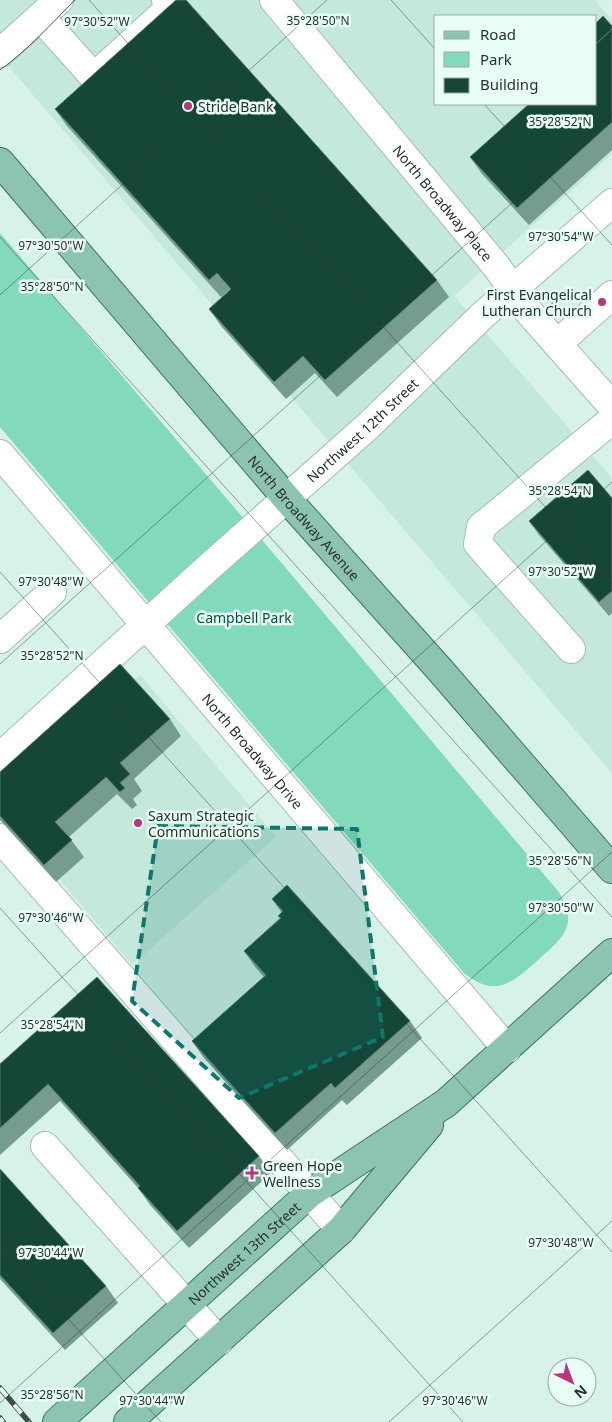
<svg xmlns="http://www.w3.org/2000/svg" width="612" height="1422" viewBox="0 0 612 1422" font-family="'Noto Sans',sans-serif">
  <style>
    .built { fill: #c4e8da; fill-rule: evenodd }
    .green { fill: #82dabb }
    .lines { fill: none; stroke-linecap: round; stroke-linejoin: round }
    .minor-casing { stroke: #a3beb3; stroke-width: 30 }
    .major-casing { stroke: #387662; stroke-width: 30 }
    .minor { stroke: #fff; stroke-width: 28 }
    .major { stroke: #8cc3b2; stroke-width: 28 }
    .tram { stroke: #414d48; stroke-width: 1 }
    .rail-casing { stroke: #414d48; stroke-width: 5.5 }
    .rail { stroke: #e8fef5; stroke-width: 4; stroke-dasharray: 11; stroke-linecap: butt }
    .wall { fill: #769c8f }
    .building { fill: #164637; stroke: #507a6c }
    .marked { fill: #0f766e; fill-opacity: 0.2; stroke: #0f766e; stroke-width: 4; stroke-dasharray: 10 6; stroke-linejoin: round }
    .ticks { fill: none; stroke: #28322e; stroke-width: 1; stroke-opacity: 0.45 }
    .poi-dot { fill: #b73680; stroke: #e8fef5; stroke-width: 2 }
    .labels { text-anchor: middle; dominant-baseline: central; stroke-width: 5; stroke-linejoin: round; paint-order: stroke }
    .poi-label { font-size: 14px; fill: #28322e; stroke: #e8fef5; text-anchor: start }
    .street-label { font-size: 14px; fill: #28322e; stroke: #e8fef5 }
    .park-label { font-size: 14px; fill: #02503d; stroke: #e8fef5 }
    .ticks-label { font-size: 12px; text-anchor: middle; fill: #28322e; stroke: #e8fef5; stroke-width: 5; stroke-linejoin: round; paint-order: stroke }
  </style>
  <rect width="100%" height="100%" fill="#d7f2e7"/>
  <!-- built -->
  <path class="built" d="M0,0h595l17,20v134l-158,142 158,182v295l-612,-717zM436,16h160v88h-160z
    M140,675l136,162 -144,128 -132,-156v-7z"/>
  <!-- green -->
  <path class="green" d="M0,233l285,334 273,324c22,34 5,47 -21,70 -26,23 -42,37 -73,12l-464,-546z"/>
  <g class="lines">
    <defs>
      <g id="minor">
        <path id="s1" d="M274,0l222,266 32,45 84,95"/>
        <path d="M40,17l54,60 78,-71 -6,-6"/>
        <path d="M0,53l59,-53"/>
        <path d="M557,344l55,-49"/>
        <path id="s2" d="M0,454l507,595"/>
        <path d="M0,639l52,-47"/>
        <path d="M571,649l-93,-105 3,-17 131,-107"/>
        <path id="s3" d="M0,757l209,-190 158,-140 116,-112 129,-112"/>
        <path d="M0,838l341,392"/>
        <path d="M45,1146l174,195"/>
      </g>
      <g id="major">
        <path id="s4" d="M0,162l287,337 153,171 172,199"/>
        <path id="s5" d="M57,1422l253,-229 136,-90 166,-150"/>
        <path d="M128,1422l213,-192 88,-105"/>
      </g>
    </defs>
    <!-- minor casing -->
    <use href="#minor" class="minor-casing"/>
    <!-- major casing -->
    <use href="#major" class="major-casing"/>
    <!-- minor -->
    <use href="#minor" class="minor"/>
    <!-- major -->
    <use href="#major" class="major"/>
    <!-- tram -->
    <path class="tram" d="M0,70c28,-20 51,-46 75,-70"/>
    <defs>
      <path id="rail" d="M0,1388l29,34
        M0,1418l3,4"/>
    </defs>
    <!-- rail casing -->
    <use href="#rail" class="rail-casing"/>
    <!-- rail -->
    <use href="#rail" class="rail"/>
  </g>
  <!-- wall -->
  <path class="wall" d="M612,26v124l-83,75 -47,-51 -12,-17 126,-53z
    M55,109l382,171 12,17 -112,100 -22,-24 -29,26 -65,-73 -12,-17 21,-18 -1,-1 -8,7 -154,-171z
    M612,498v115l-3,3 -70,-81 -10,-14z
    M170,719l11,17 -47,43 8,12 -9,8 4,6 -5,4 -15,-15 -48,43 15,20 -28,25 -56,-62v-48z
    M272,899l138,122 12,17 -75,67 -5,-5 -55,50 -83,-92 -12,-17 72,-64 -8,-9 -12,-17 36,-33 2,-5z
    M0,1064l259,92 12,17 -82,75 -39,-43 -11,-16 -79,-88 -60,54z
    M0,1169l106,117 12,17 -53,47 -65,-71z"/>
  <!-- building -->
  <path class="building" d="M176,0h10l251,280 -112,100 -22,-24 -29,26 -65,-73 22,-20 -14,-16 -8,7 -154,-171z
    M603,16l9,10v3l-16,15v-21z
    M612,29v93l-95,86 -47,-51 59,-53h67v-60z
    M588,470l24,28v93l-13,11 -70,-81z
    M120,664l50,55 -50,44 10,11 -10,9 5,5 -5,4 -14,-15 -51,45 17,18 -28,25 -44,-49v-44z
    M287,885l123,136 -75,67 -4,-5 -56,50 -83,-92 74,-66 -22,-24 37,-33 -3,-2 5,-5 -11,-12z
    M97,977l162,179 -82,75 -39,-43 2,-2 -92,-102 -48,44v-64z
    M0,1169l106,117 -53,47 -53,-58z"/>
  <!-- marked area -->
  <path class="marked" d="M158,826l199,3 26,208 -144,61 -107,-97z"/>
  <!-- ticks -->
  <path class="ticks" d="M89,0l523,581M391,0l45,50M484,104l128,141M0,237l612,680M0,295l327,-295M0,572l612,680M0,664l612,-551M0,908l463,514M0,1033l612,-551M0,1243l161,179M0,1403l612,-551M389,1422l223,-201"/>
  <!-- markers -->
  <g class="poi-dot">
    <circle cx="188" cy="106" r="5"/>
    <circle cx="602" cy="302" r="5"/>
    <circle cx="138" cy="823" r="5"/>
    <path d="M249.5 1165.5h5v5h5v5h-5v5h-5v-5h-5v-5h5z"/>
  </g>
  <g class="labels">
    <!-- poi labels -->
    <g class="poi-label">
      <text x="198" y="106">Stride Bank</text>
      <text x="592" y="294" text-anchor="end">First Evangelical<tspan x="592" dy="16">Lutheran Church</tspan></text>
      <text x="148" y="815">Saxum Strategic<tspan x="148" dy="16">Communications</tspan></text>
      <text x="263" y="1165">Green Hope<tspan x="263" dy="16">Wellness</tspan></text>
    </g>
    <!-- street labels -->
    <g class="street-label">
      <text stroke="none"><textPath href="#s1" startOffset="264">North Broadway Place</textPath></text>
      <text stroke="none"><textPath href="#s3" startOffset="488">Northwest 12th Street</textPath></text>
      <text stroke="none"><textPath href="#s4" startOffset="468">North Broadway Avenue</textPath></text>
      <text stroke="none"><textPath href="#s2" startOffset="390">North Broadway Drive</textPath></text>
      <text stroke="none"><textPath href="#s5" startOffset="252">Northwest 13th Street</textPath></text>
    </g>
    <!-- park labels -->
    <g class="park-label">
      <text x="244" y="617">Campbell Park</text>
    </g>
  </g>
  <g class="ticks-label">
    <text x="318" y="25">35°28'50"N</text>
    <text x="97" y="26">97°30'52"W</text>
    <text x="560" y="126">35°28'52"N</text>
    <text x="561" y="241">97°30'54"W</text>
    <text x="51" y="250">97°30'50"W</text>
    <text x="52" y="291">35°28'50"N</text>
    <text x="560" y="495">35°28'54"N</text>
    <text x="561" y="576">97°30'52"W</text>
    <text x="51" y="586">97°30'48"W</text>
    <text x="52" y="660">35°28'52"N</text>
    <text x="560" y="865">35°28'56"N</text>
    <text x="561" y="912">97°30'50"W</text>
    <text x="51" y="922">97°30'46"W</text>
    <text x="52" y="1029">35°28'54"N</text>
    <text x="561" y="1247">97°30'48"W</text>
    <text x="51" y="1257">97°30'44"W</text>
    <text x="52" y="1399">35°28'56"N</text>
    <text x="152" y="1405">97°30'44"W</text>
    <text x="455" y="1405">97°30'46"W</text>
  </g>
  <!-- legend -->
  <rect x="434" y="15" width="162" height="90" fill="#e8fef5" stroke="#9baca5"/>
  <rect x="444" y="31" width="25" height="8" fill="#8cc3b2" stroke="#9baca5"/>
  <text x="480" y="40" font-size="15" fill="#28322e">Road</text>
  <rect x="444" y="52" width="25" height="15" fill="#82dabb" stroke="#9baca5"/>
  <text x="480" y="65" font-size="15" fill="#28322e">Park</text>
  <rect x="444" y="78" width="25" height="15" fill="#164637" stroke="#9baca5"/>
  <text x="480" y="90" font-size="15" fill="#28322e">Building</text>
  <!-- north arrow -->
  <g transform="translate(572 1382) rotate(138)"><circle r="24" fill="#e8fef5" stroke="#9baca5"/>
  <path d="M0-4L9 19L0 12L-9 19Z" fill="#b73680"/>
  <text y="-8" font-size="14" font-weight="bold" text-anchor="middle" fill="#28322e">N</text>
  </g>
</svg>
